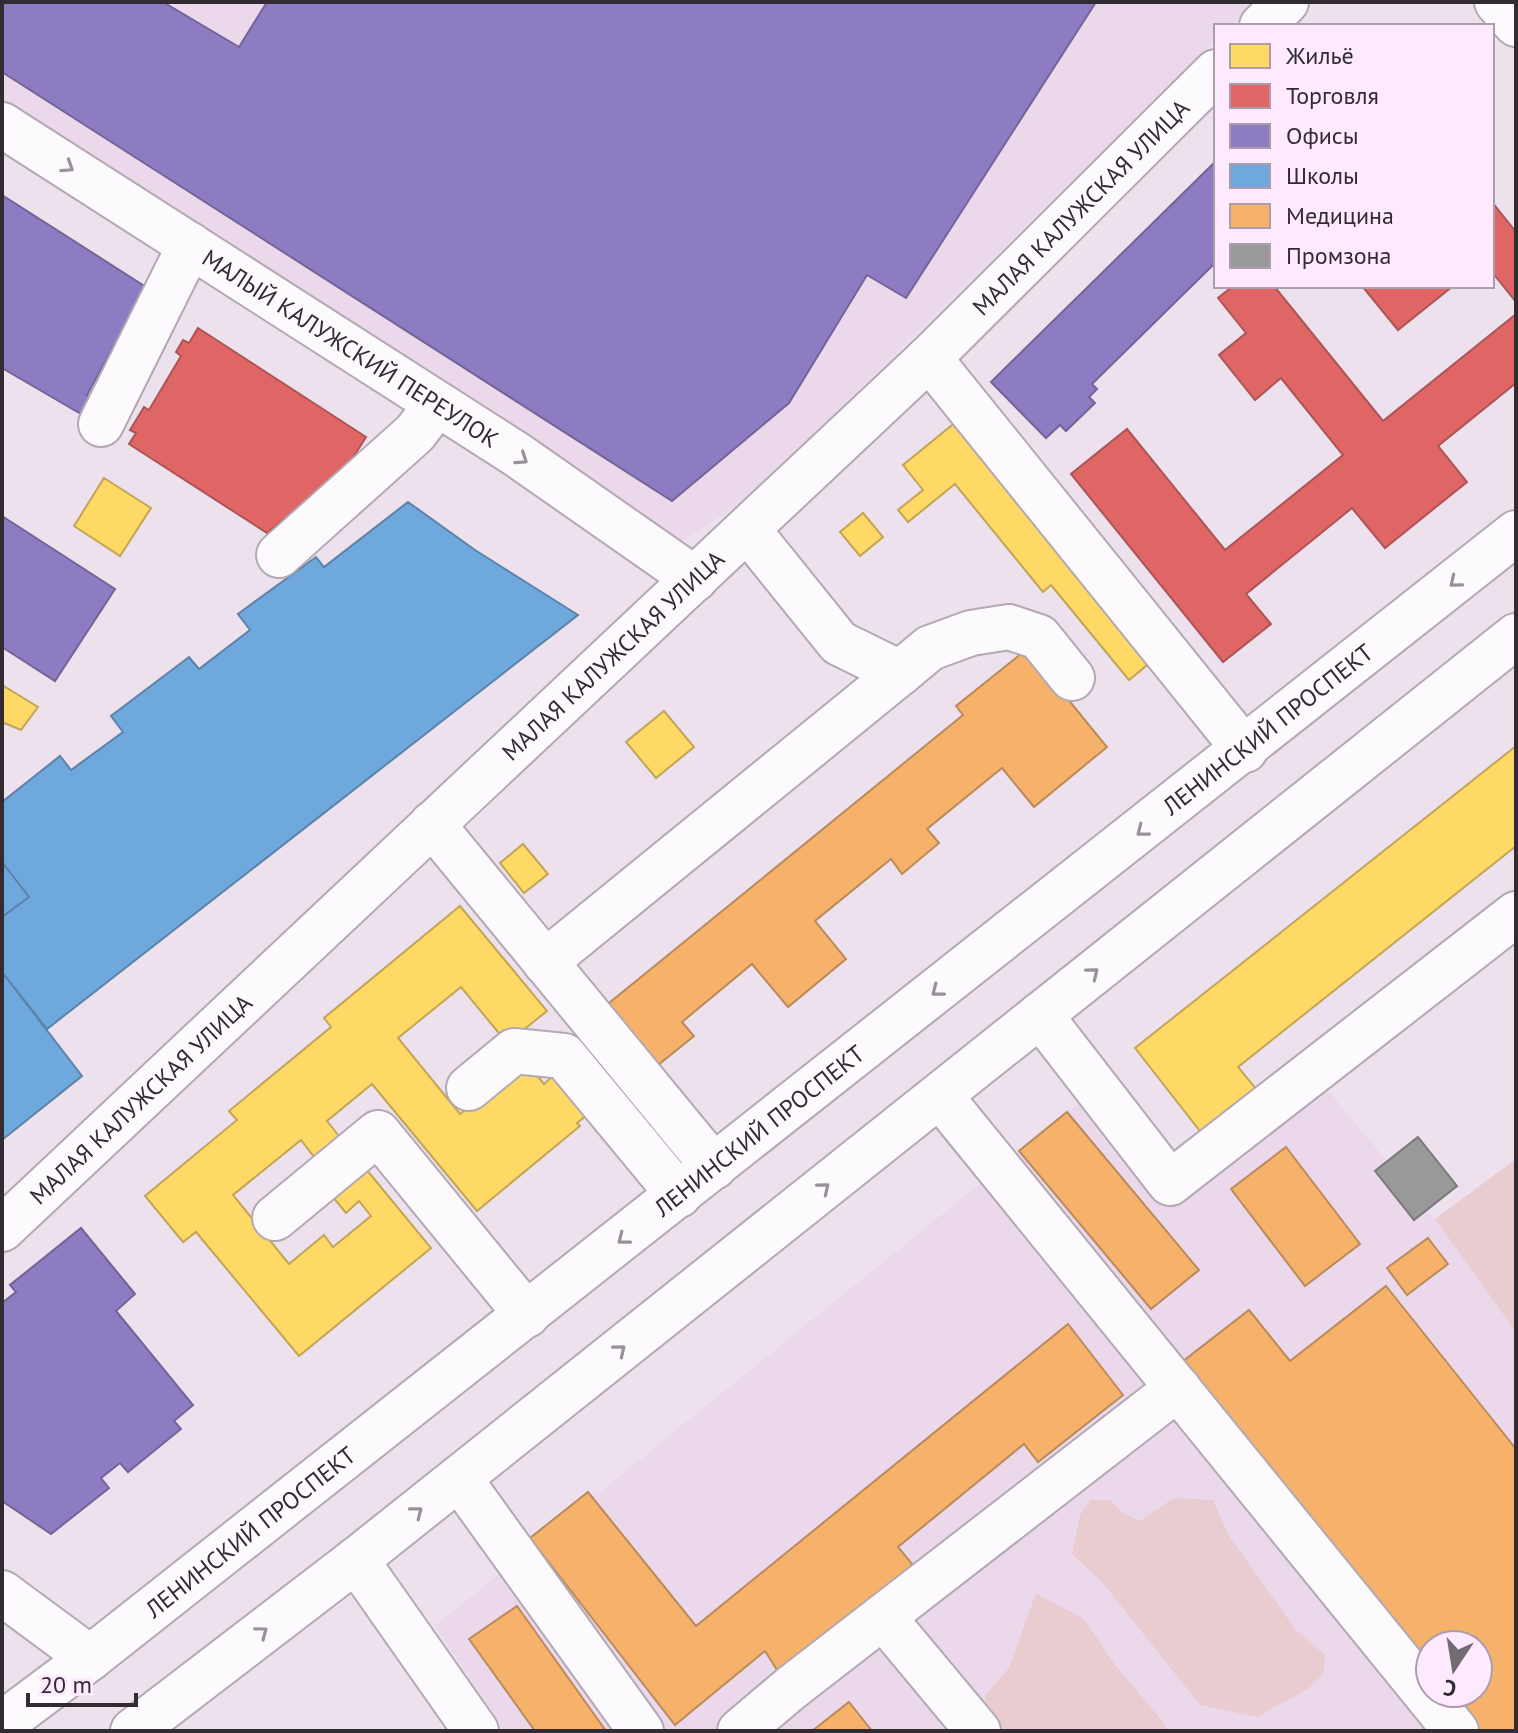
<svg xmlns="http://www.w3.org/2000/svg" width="1518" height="1733" viewBox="0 0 1518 1733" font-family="'PT Sans',sans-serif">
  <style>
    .built { fill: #ebd8eb; fill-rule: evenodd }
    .green { fill: #e9ccd0 }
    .homes { fill: #ffd966; stroke: #c2a556; stroke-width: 2 }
    .shops { fill: #e06666; stroke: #ac5456; stroke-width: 2 }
    .offices { fill: #8e7cc3; stroke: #726498; stroke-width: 2 }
    .schools { fill: #6fa8dc; stroke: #5d82a9; stroke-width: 2 }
    .health { fill: #f6b26b; stroke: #bb8a5a; stroke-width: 2 }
    .industry { fill: #999; stroke: #7a787a; stroke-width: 2 }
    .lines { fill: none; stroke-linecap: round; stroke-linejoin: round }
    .minor-casing { stroke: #b2a9b2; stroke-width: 48 }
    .major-casing { stroke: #b2a9b2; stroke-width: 48 }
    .minor { stroke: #fcfafc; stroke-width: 44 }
    .major { stroke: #fcfafc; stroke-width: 44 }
    .oneway { stroke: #979297 }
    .labels { text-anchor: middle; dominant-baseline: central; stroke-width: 8; stroke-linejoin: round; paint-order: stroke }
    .street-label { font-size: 24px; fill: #322b32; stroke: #fee9fe }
  </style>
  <rect width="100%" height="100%" fill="#ece1ec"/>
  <!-- built -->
  <path class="built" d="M2,2h1253l-25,24h-14v14l-470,460 -70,45 -150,-107 -524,-336z
    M1115,1074l78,109 132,-96 110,132 81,113v399h-1011l-70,-105zM1430,1645h48v48h-48z"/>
  <!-- green -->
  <path class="green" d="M1516,1159v173l-81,-113z
    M1174,1498l39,2 16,36 67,94 29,25 -2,19 -14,14 -52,29 -57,-12 -98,-123 -30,-28 8,-39 11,-15h19l13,13 17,8z
    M1036,1593l49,27 30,45 48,57 4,9h-170l-11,-15 -1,-20 24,-28z"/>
  <!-- homes -->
  <path class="homes" d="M962,417l196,239 -29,24 -78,-95 -8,7 -88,-108 -47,38 -10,-12 25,-20 -20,-25z
    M104,478l47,30 -31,48 -46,-30z
    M863,513l20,24 -23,19 -20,-24z
    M2,685l36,22 -17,23 -19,-8z
    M664,711l30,36 -38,31 -30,-36z
    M1516,746v100l-278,221 24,29 -55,44 -72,-92z
    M523,844l25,30 -24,19 -24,-30z
    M460,906l87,105 -40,32 -46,-56 -63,51 62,76 65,-53 19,23 16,-14 33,40 -16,13 3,3 -103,85 -105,-127 -45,37 16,20 -25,21 -17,-22 -68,55 56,69 35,-29 9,12 38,-31 -12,-15 -13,12 -14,-17 34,-27 65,79 -132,108 -103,-124 -13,10 -38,-46 92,-76 -8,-9 102,-84 -7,-9z"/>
  <!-- shops -->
  <path class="shops" d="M1492,202l24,30v70l-24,-30z
    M1233,286h41l109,135 133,-107v69l-78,63 29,36 -82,66 -33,-40 -106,86 25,30 -48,38 -152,-188 56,-45 98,121 118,-95 -62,-77 -26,22 -36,-45 27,-22 -28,-35z
    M1362,286h91l-55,44z
    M198,328l168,109 -46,73 -13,-9 -40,32 -138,-89 7,-11 -6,-3 14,-23 5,3 32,-54 -5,-4 7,-12 6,3z"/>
  <!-- offices -->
  <path class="offices" d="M2,2h161l76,45 28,-45h829l-190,296 -39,-23 -78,128 -117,98 -670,-429z
    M1216,161v107l-3,-3 -121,119 5,5 -8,8 6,6 -29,28 -6,-6 -14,13 -55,-56z
    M2,195l144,92 -59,108 9,5 -10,17 -84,-49z
    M2,516l113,73 -60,92 -53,-34z
    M81,1228l54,66 -19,17 77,94 -19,16 7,8 -53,43 -8,-9 -19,15 8,10 -58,46 -49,-33v-198l14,-11 -6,-7z"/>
  <!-- schools -->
  <path class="schools" d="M408,502l67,48 103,65 -531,414 -45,-57v-55l27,-20 -27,-35v-60l58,-46 11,14 52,-38 -12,-16 78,-59 10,12 51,-39 -12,-16 78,-57 8,10z
    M2,862l27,35 -27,20z
    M2,972l80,104 -80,64z"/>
  <!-- health -->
  <path class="health" d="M1027,649l80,98 -73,60 -32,-39 -75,61 12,14 -37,31 -11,-15 -76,62 31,38 -58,48 -36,-43 -70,58 12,14 -41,33 -50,-61 360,-293 -7,-9z
    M1067,1112l132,158 -48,39 -132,-158z
    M1286,1147l74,97 -55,42 -74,-97z
    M1428,1238l20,26 -41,31 -20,-27z
    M1386,1286l130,163v282h-40l-30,-38h32v-48h-48v28l-248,-311 67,-52 41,51z
    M1068,1324l55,71 -85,67 -14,-18 -126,103 15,18 -134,108 -14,-22 -90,74 -145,-187 58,-46 108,134z
    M517,1606l89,125h-71l-66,-92z
    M849,1702l23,29h-60z"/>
  <!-- industry -->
  <path class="industry" d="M1418,1137l39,49 -43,34 -39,-49z"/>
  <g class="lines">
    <defs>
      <g id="minor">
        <path d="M1497,2l19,22"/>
        <path d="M1262,26l24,-24"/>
        <path id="s1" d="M2,125l514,329 179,125"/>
        <path d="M929,358l316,392"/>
        <path d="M101,424l89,-179"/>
        <path d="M748,530l91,113 61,30 30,-25 41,-15 38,-6 30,10 33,41"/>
        <path d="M279,555l136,-122 22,-29"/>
        <path d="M432,824l282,343"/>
        <path d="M545,962l355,-289"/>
        <path d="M1040,1015l130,168 346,-269"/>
        <path d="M469,1088l45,-37 50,5 115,139"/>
        <path d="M940,1096l516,635"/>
        <path d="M275,1218l103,-85 149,182"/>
        <path id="s2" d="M2,1229l927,-871 287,-286"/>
        <path d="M459,1478l182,253"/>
        <path d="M356,1560l120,171"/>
        <path d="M2,1593l88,65"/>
        <path d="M883,1617l95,114"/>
        <path d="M740,1731l51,-43 387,-300"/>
      </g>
      <g id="major">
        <path id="s3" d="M2,1724l88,-66 1426,-1125"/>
        <path d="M133,1731l223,-171 1160,-924"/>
      </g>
    </defs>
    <!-- minor casing -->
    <use href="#minor" class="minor-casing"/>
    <!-- major casing -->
    <use href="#major" class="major-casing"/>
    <!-- minor -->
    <use href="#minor" class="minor"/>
    <!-- major -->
    <use href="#major" class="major"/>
  </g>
  <!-- one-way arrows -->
  <defs><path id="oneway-chevron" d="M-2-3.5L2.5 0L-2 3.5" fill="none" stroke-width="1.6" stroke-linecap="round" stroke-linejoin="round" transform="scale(2)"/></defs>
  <g class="oneway">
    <use href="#oneway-chevron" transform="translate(68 167) rotate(33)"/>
    <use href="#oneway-chevron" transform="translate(522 459) rotate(34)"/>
    <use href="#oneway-chevron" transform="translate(1455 582) rotate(141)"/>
    <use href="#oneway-chevron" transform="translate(1142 831) rotate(142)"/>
    <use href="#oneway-chevron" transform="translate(1093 973) rotate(-39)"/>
    <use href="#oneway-chevron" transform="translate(937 991) rotate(142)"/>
    <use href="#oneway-chevron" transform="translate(824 1188) rotate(-39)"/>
    <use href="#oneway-chevron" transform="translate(623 1239) rotate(142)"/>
    <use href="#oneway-chevron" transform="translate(620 1350) rotate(-39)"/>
    <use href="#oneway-chevron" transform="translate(417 1512) rotate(-38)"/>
    <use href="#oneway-chevron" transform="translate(262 1632) rotate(-37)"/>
  </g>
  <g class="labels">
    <!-- street labels -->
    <g class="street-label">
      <text stroke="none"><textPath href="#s2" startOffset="1486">МАЛАЯ КАЛУЖСКАЯ УЛИЦА</textPath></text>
      <text stroke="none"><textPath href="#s1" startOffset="414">МАЛЫЙ КАЛУЖСКИЙ ПЕРЕУЛОК</textPath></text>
      <text stroke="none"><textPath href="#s2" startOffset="838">МАЛАЯ КАЛУЖСКАЯ УЛИЦА</textPath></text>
      <text stroke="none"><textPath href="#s3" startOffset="1610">ЛЕНИНСКИЙ ПРОСПЕКТ</textPath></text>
      <text stroke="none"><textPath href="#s2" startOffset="190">МАЛАЯ КАЛУЖСКАЯ УЛИЦА</textPath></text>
      <text stroke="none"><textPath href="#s3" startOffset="962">ЛЕНИНСКИЙ ПРОСПЕКТ</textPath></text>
      <text stroke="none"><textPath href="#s3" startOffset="314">ЛЕНИНСКИЙ ПРОСПЕКТ</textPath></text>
    </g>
  </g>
  <!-- border -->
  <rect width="1518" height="1733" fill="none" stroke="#322b32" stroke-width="8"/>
  <!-- legend -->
  <rect x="1214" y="24" width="280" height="264" fill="#fee9fe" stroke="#ac9dac" stroke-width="2"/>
  <rect x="1230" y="44" width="40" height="24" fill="#ffd966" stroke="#ac9dac" stroke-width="2"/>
  <text x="1286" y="64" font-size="24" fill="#322b32">Жильё</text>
  <rect x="1230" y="84" width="40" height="24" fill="#e06666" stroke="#ac9dac" stroke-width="2"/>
  <text x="1286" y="104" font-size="24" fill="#322b32">Торговля</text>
  <rect x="1230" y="124" width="40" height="24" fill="#8e7cc3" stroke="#ac9dac" stroke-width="2"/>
  <text x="1286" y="144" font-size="24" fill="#322b32">Офисы</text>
  <rect x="1230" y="164" width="40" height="24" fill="#6fa8dc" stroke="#ac9dac" stroke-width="2"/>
  <text x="1286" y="184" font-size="24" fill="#322b32">Школы</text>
  <rect x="1230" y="204" width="40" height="24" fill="#f6b26b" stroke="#ac9dac" stroke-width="2"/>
  <text x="1286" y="224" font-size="24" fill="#322b32">Медицина</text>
  <rect x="1230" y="244" width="40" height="24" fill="#999999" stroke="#ac9dac" stroke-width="2"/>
  <text x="1286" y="264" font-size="24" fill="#322b32">Промзона</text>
  <!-- north arrow -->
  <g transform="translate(1454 1669) rotate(192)"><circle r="38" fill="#fee9fe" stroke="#ac9dac" stroke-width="2"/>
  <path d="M0-6L14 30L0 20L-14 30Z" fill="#736b73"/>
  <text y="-12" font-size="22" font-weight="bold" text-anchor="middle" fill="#322b32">С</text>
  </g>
  <!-- scale -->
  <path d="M28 1693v12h108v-12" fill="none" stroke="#322b32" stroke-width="4"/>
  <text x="40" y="1693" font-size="24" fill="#322b32" stroke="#fee9fe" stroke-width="6" paint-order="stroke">20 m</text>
</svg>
